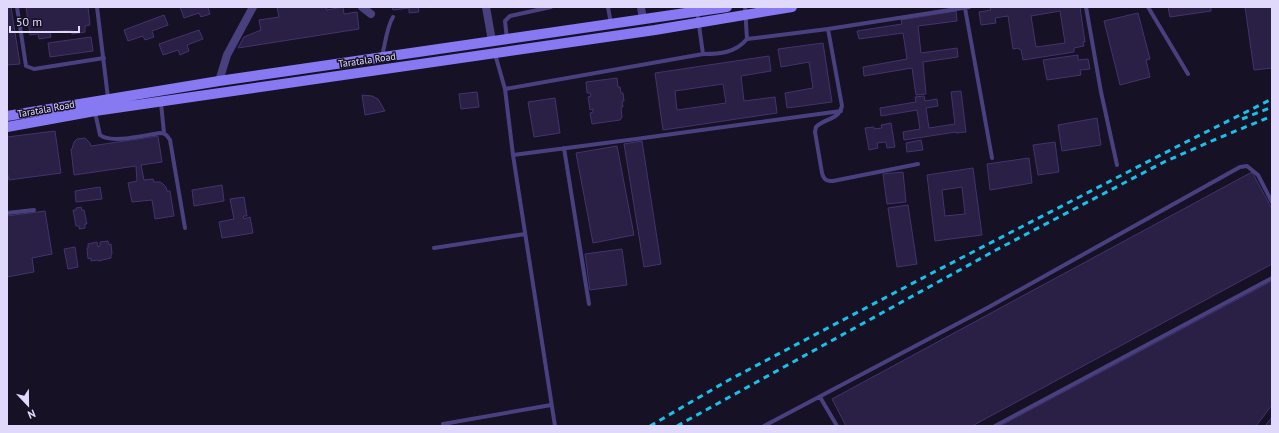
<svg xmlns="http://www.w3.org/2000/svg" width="1279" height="433" viewBox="0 0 1279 433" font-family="'PT Sans',sans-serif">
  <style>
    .building { fill: #2a1f44; stroke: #44336e; fill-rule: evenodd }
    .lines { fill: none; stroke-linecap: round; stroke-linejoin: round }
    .lane { stroke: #49417f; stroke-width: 4 }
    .street { stroke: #49417f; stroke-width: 8 }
    .secondary { stroke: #8779f2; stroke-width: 10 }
    .rail { stroke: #17c1e9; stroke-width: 3; stroke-dasharray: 6 5; stroke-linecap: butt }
    .labels { text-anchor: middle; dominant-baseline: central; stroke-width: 3; stroke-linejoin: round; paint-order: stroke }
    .street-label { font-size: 10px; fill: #e0d9fb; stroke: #161125 }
  </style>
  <rect width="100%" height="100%" fill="#161125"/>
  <!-- building -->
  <path class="building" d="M7,7h4l9,57 -13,1z
    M26,7h62l2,18 -5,1v6l-13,2 -1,-4 -21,2 1,5 -12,2 -1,-5 -8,1z
    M180,7h31l-3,1 2,6 -9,3 -2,-4 -15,5z
    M277,7h49l1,3 16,-3 1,7 13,-2 2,17 -121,19 6,-11 17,-7 -2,-10 20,-3z
    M392,7h26l1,5 -10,1v-5l-16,2z
    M990,7h90l5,35h-2l1,4 -10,2v4l-51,8 -2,-10 -2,-1 -1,-1 -5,1 -5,-33 -13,2 1,5 -15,2 -2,-13 12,-2zM1060,11l5,32 -29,4 -5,-31z
    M1168,7h43v4l-41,6z
    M1245,7h27v61l-18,2z
    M956,11l1,10 -39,5 3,27 36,-5 1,9 -35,5 3,32 -10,1 -4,-27 -48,8 -1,-9 44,-8 -4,-26 -44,6 -2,-8 45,-7 -1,-4z
    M1138,13l12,46 -4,1 4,17 -30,8 -16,-64z
    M164,15l4,10 -16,6 2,6 -9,3 -2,-4 -15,5 -4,-11z
    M199,30l4,9 -16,6 2,6 -9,4 -2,-5 -15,5 -4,-11z
    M91,37l2,14 -43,6 -2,-14z
    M823,43l9,59 -45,6 -2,-15 28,-5 -4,-26 -28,5 -3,-18z
    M1078,55v5l10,-1 2,10 -10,1 1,5 -34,5 -4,-20z
    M769,56l2,15 -30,5 3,25 31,-4 2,16 -114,17 -8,-57zM723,84l3,19 -49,7 -2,-19z
    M617,78l1,9h2l1,6h2l1,8h-2l1,6h-2l1,10 -2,3 -28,4 -2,-11 3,-1v-3l-3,1 -2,-13 3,-1 -1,-3h-3l-1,-11z
    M961,91l5,41 -10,1v-1l-52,8 -1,-8 17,-3 -3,-19 -36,6 -1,-8 36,-6 -1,-5 9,-1 1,5 12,-2 1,7 -12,2 3,20 26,-4 -4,-32z
    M477,92l2,15 -18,2 -2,-15z
    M362,95l10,1 6,3 7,12 -20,4z
    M555,98l5,35 -26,4 -6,-35z
    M1097,118l4,27 -39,6 -4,-26z
    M891,123l4,24 -8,1 -1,-6 -9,1 1,5 -9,2 -4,-22 9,-1v2l8,-1 -1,-3z
    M55,131l6,42 -52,7 -2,-8v-35z
    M158,136l4,26 -21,3 3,15 9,-1 1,3h6l3,2 3,3 1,4h3l4,25 -19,3 -3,-19 -20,2 -4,-19 9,-2 -1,-15 -62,9 -3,-26h1l2,-7 3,-3 8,-1 5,5 1,3z
    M921,140l2,10 -16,2 -1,-9z
    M642,141l19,123 -17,3 -20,-123z
    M1055,142l4,30 -21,3 -5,-30z
    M617,146l17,89 -41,8 -17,-90z
    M1029,158l3,25 -42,7 -3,-26z
    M973,168l9,67 -47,6 -8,-66zM962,187l3,27 -20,2 -3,-26z
    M903,172l3,30 -19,2 -4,-30z
    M1252,172l20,37v55l-300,162h-126l-14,-27z
    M222,185l2,16 -30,5 -2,-16z
    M100,187l2,12 -26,3 -1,-11z
    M244,197l3,19h-4l1,3 6,-2 3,16 -31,5 -3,-16 15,-3 -4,-20z
    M908,205l9,59 -20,3 -9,-59z
    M81,207l1,3h2l3,14h-2v4l-6,1v-3h-3l-3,-16h3v-2z
    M45,211l7,43 -20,4 2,14 -27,5v-61z
    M108,241l1,4 2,-1 1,10 -1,1v3l-13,3v-1l-7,1v-3l-3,1 -1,-11h1v-4l9,-2 1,5 2,-1v-4z
    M75,247l3,20 -10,2 -4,-20z
    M622,249l5,36 -37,5 -5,-36z
    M1272,281v124l-16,21h-256z
    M1272,417v9h-7z"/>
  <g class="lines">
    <!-- lane -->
    <path class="lane" d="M17,7l9,59 8,3 70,-11
      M97,7l11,91
      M608,7l3,17
      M745,7l2,32
      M1086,7l15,85 16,73
      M1148,7l40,67
      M965,8l27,150
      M697,11l6,43
      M828,29l14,77c-3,14 -17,12 -26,21l-1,5 7,41c2,7 4,8 11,8l85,-17
      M507,39l-2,-18 5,-5 41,-9
      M495,54l10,35 8,66 42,271
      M382,56c3,-11 5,-30 11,-39
      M505,89l198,-35c17,0 32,-1 44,-15l81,-10 141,-22
      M161,103l3,30
      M95,112l5,23c11,9 45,0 60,-2 5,0 7,2 10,7l15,88
      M564,148l25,156
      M513,155l123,-16 205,-28
      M7,213l27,-3
      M434,248l91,-14
      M820,397l17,29
      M443,424l108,-19
      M764,426l225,-119 251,-140 7,-1 11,9 14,27
      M995,426l277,-148"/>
    <!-- street -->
    <path class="street" d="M362,7l9,7
      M486,7l6,34
      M641,7l2,13
      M219,81l8,-26 26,-48"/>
    <!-- secondary -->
    <path class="secondary" d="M7,116l212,-35 508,-74
      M7,127l88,-16 560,-81 137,-23"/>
    <!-- rail -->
    <path class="rail" d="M1242,119l30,-12
      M650,426l77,-45 207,-109 248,-128 90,-45
      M677,426l319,-176 168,-88 50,-22 58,-24"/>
  </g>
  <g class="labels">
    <!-- street labels -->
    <g class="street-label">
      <text transform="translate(367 60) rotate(-8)">Taratala Road</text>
      <text transform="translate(46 109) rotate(-10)">Taratala Road</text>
    </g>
  </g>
  <!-- border -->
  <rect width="1279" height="433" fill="none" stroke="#e0d9fb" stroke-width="16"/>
  <!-- north arrow -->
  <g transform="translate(28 405) rotate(158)" stroke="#161125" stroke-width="3" paint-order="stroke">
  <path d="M0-3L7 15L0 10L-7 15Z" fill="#e0d9fb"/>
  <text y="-6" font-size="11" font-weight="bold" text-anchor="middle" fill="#e0d9fb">N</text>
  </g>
  <!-- scale -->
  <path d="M10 26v6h69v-6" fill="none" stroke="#e0d9fb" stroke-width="2"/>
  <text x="16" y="26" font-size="12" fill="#e0d9fb" stroke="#161125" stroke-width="3" paint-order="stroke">50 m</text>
</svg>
